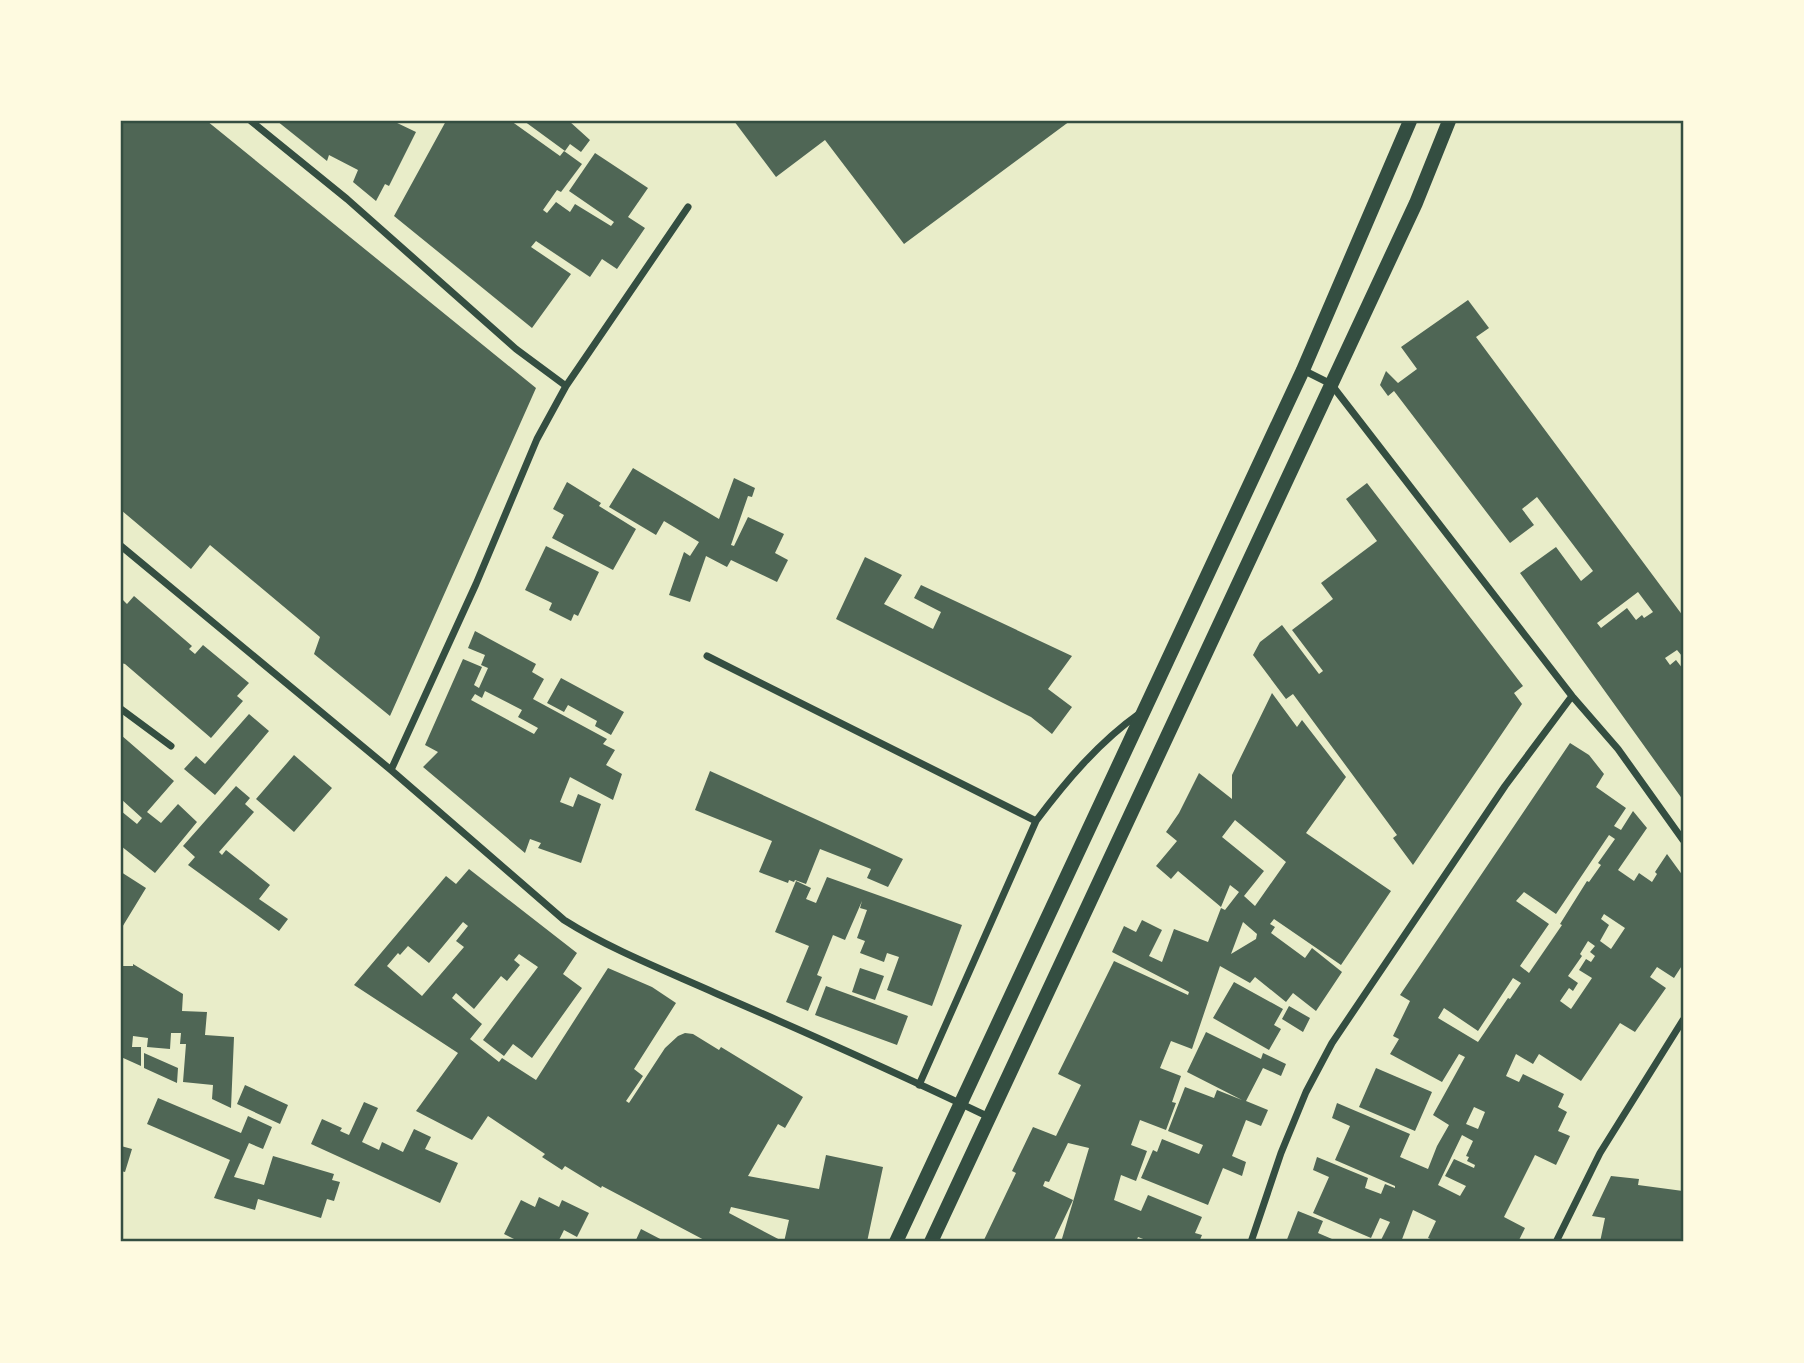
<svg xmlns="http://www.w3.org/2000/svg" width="1804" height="1363" viewBox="0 0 1804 1363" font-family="Rubik,sans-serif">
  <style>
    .building { fill: #4f6655; fill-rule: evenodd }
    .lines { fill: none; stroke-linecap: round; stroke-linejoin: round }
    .minor { stroke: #344e41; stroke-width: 7 }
    .secondary { stroke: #344e41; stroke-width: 14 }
    .neatline { fill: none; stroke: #344e41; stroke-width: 2.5 }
  </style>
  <rect width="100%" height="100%" fill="#e9edc9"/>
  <!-- building -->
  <path class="building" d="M121,121h86l329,267 -146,328 -76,-62 6,-17 -110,-92 -19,24 -70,-59z
    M277,121h116l23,11 -27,54 -4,-2 -9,17 -23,-19 5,-12 -29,-15 -2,6z
    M446,121h65l49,35 4,-5 18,13 -21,28 -4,-2 -14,20 4,3 9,-11 14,10 5,-8 36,22 3,-4 -45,-31 26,-38 53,35 -20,29 17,11 -28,41 -15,-10 -12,18 -54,-36 -5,6 40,27 -39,54 -138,-112z
    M524,121h45l21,19 -9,12 -11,-8 -5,7z
    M734,121h336l-166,123 -79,-104 -49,37z
    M1468,300l21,28 -13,9 207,279v39l-1,1 -5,-6 -12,8 5,7 6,-5 7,9v131l-163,-227 36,-26 25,34 12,-10 -56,-74 -15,12 12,16 -24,18 -116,-152 -6,5 -8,-11 6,-14 12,12 19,-14 -16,-22zM1638,592l15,20 -9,6 -2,-3 -6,5 -9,-12 -26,20 -4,-5z
    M633,468l86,51 15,-41 21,10 -3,9 -4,-1 -17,49 3,1 14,-29 36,17 -9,19 13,7 -11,22 -46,-22 -4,7 -21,-11 -16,46 -21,-7 15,-43 6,4 9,-14 -35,-21 -8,14 -47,-28z
    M567,482l34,21 -2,3 37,23 -23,41 -61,-32 12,-23 -11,-6z
    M1367,483l156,203 -9,7 8,11 -109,161 -20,-27 4,-3 -104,-141 -7,5 -33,-44 7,-13 22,-17 37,49 4,-3 -31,-41 41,-31 -12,-16 56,-42 -31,-42z
    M546,546l53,26 -21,44 -4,-2 -3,7 -22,-11 3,-7 -27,-13z
    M865,557l37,18 -18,29 49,25 8,-17 -27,-14 7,-13 151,71 -24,33 24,18 -20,27 -21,-17 -195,-98z
    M134,596l58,50 -3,3 6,5 8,-9 46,38 -12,13 6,5 -32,37 -86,-74 -4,-1v-65l6,6z
    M475,631l61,33 -4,8 12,7 -11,20 74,40 -4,5 12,6 -9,15 16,9 -9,26 -43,-23 -10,25 13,5 5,-13 23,10 -20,59 -43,-15 3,-5 -11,-4 -5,14 -102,-86 15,-15 -13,-7 38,-86 19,8 -8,18 5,3 9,-20 -7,-3 4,-10 -17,-7zM485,691l37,19 -4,7 20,11 -4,6 -63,-34 4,-6 7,4z
    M561,678l63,34 -13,23 -16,-9 2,-5 -29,-16 -4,7 -17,-9z
    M1272,693l25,34 5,-7 44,57 -40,56 85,58 -50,74 -67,-46 -4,5 5,3 -4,6 34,25 7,-10 30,24 -26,39 -23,-18 -7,9 -31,-25 -5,6 -30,-17 -28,83 -21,-8 -11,27 21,8 -9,26 4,1 -10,27 -26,-10 -9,25 16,6 -11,30 -15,-6 -7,25 27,11 7,-16 54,22 -7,16 7,2 -3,7h-48l-13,-5 -2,5h-75l28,-94 -21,-5 -19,39 -4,-1 -2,5 30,14 -20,42h-70l33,-69 -4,-2 21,-44 23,9 25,-51 -23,-11 56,-113 74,34 1,-3 -77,-40 12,-26 12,6 6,-12 20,10 -13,26 13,6 12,-33 34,13 13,-34 4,2 14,-18 -9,-7 -9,22 -43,-36 -7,8 -15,-13 21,-25 -11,-9 13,-19 20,-40 33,26v-24zM1235,820l51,42 -31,44 -11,-10 20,-25 -42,-34zM1243,922l14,12 -1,5 -25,15z
    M249,714l20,17 -54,64 -31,-26 12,-13 9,8z
    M121,735l53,46 -27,31 14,11 17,-19 19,18 -42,51 -34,-27v-35l16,13 5,-6 -21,-19z
    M1570,743l19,12 15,19 -8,13 30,21 -12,18 7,4 12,-19 14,17 -29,42 16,11 5,-8 13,9 5,-8 -2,-2 12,-18 16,22v88l-9,14 -17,-11 -7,10 16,11 -31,44 -15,-9 -39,58 -42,-27 -6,10 -17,-10 -10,22 13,6 4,-8 41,20 -6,13 9,5 -9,19 12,5 -14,29 -21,-10 -31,62 21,11 -7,14h-80l-10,-4 8,-17 -23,-11 -12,32h-21l10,-20 -10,-4 -9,20 -58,-25 16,-36 -16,-7 4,-13 51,21 -3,10 16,6 4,-10 10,4v-2l-60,-26 15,-34 -18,-8 5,-15 73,31 -10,23 28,12 9,-23 12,-21 -16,-10 32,-58 -6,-3 -17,28 -52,-28 9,-15 -6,-3 17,-35 -10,-6zM1609,835l6,4 -17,24 3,2 -12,17 -2,-1 -27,43 2,1 -33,48 -9,-7 29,-42 -33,-23 8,-9 32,22zM1604,914l21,14 -14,21 -11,-8 9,-16 -8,-6zM1588,941l7,5 -5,6 5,4 -4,6 -5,-3 -7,11 13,8 -21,31 -11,-8 9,-13 4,3 5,-8 -10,-7 14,-20 -2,-2zM1513,978l8,5 -11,16 -2,-1 -30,44 -40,-24 6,-10 34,23zM1474,1107l11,5 -7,17 -12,-5zM1462,1135l11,6 -7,15 3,1 -2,4 8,4 -1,3 -20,-9 -9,17 21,10 -6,10 -22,-11z
    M294,755l38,33 -38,44 -38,-33z
    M710,771l193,88 -15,28 -21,-9 4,-9 -51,-20 -14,35 -11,-4 -1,2 -5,-2 -1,3 -29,-11 13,-31 -77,-31z
    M236,786l14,12 -5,6 9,8 -35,40 3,3 4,-5 44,35 -11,14 29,20 -9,12 -91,-66 7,-8 -12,-11z
    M469,869l108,84 -14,21 19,14 -50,70 -19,-14 -9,12 -21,-16 55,-73 -19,-13 -5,6 6,5 -13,16 -6,-5 -27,33 -18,-16 -4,5 30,26 -12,15 29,23 3,-4 34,22 72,-112 44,19 24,16 -42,66 9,7 -17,25 3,2 36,-55 13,-12 7,-3 8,1 26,16 2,-3 82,50 -18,31 -7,-4 -30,52 71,13 7,-34 57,12 -16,75h-159l-106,-56 -1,2 -36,-22 -3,4 -20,-13 3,-3 -57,-38 -16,24 -56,-29 42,-58 -104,-68 92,-109 10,8zM463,922l5,4 -12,15 8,6 -42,49 -35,-30 11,-13 2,2 8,-9 21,17zM731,1207l58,13 -5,22 -55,-29z
    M121,872l25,16 -25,41z
    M827,877l135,48 -30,81 -45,-16 12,-33 -12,-4 -3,9 -24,-9 5,-12 -8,-3 10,-28 -7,-2 2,-7 -17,39 -12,-5 -16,40 5,2 -14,34 -22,-9 23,-56 -34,-14 21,-51 15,7 -5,11 10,4z
    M133,964l50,30 -1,17 25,1 -2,23 29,2 -3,71 -19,-9 1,-14 -30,-3 3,-38h-6l1,-11h-10l-1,16 -23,-2 1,-9 -15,-2 -1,11h9v19l-20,-9v-91h12z
    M860,968l24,8 -9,24 -23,-8z
    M1234,982l49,27 -9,16 7,4 -12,21 -56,-32z
    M826,986l82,30 -11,29 -82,-30z
    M1289,1006l21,12 -7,14 -21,-13z
    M1206,1032l55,27 2,-6 23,11 -5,12 -18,-8 -17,33 22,9 -7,16 -15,-6 -14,36 14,6 -4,14 -19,-8 -15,37 -67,-27 12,-28 4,2 5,-13 37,15 4,-9 -35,-14 17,-44 29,11 3,-8 25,10 -55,-28z
    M144,1053l34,15 -1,15 -33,-15z
    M1376,1068l56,24 -17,39 -56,-24z
    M245,1085l43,20 -8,19 -43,-20z
    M158,1098l83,35 7,-17 24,11 -9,22 -14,-6 -15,34 30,8 9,-29 61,18 -2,6 8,2 -6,19 -7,-2 -6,19 -63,-19 -3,11 -41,-12 16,-38 -83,-36z
    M364,1102l14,6 -16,34 17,8 3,-8 21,10 11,-23 17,8 -6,12 33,14 -18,40 -129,-59 11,-25 20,9 -2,3 9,4z
    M121,1146l11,3 -7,23 -4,-1z
    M1611,1176l28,3 -1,6 45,6v51h-83l5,-24 -13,-2z
    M539,1197l20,10 3,-7 27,13 -12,24 -13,-7 -6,12h-38l-16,-8 17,-34 14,7z
    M1298,1211l25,10 -5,12 21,9h-53z
    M641,1229l25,13h-31z"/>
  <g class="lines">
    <!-- minor -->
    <path class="minor" d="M251,121l96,78 169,150 50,37 -29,53 -61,145 -85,186
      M1303,370l28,14 241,312 46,53 65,91
      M566,386l122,-179
      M121,546l270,224 173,150c49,31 105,52 158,76 90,39 179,79 267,121
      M707,656l329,165
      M121,709l50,37
      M919,1085l117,-264c30,-40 63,-79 104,-108
      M1251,1242l30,-89 25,-61 26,-49 173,-257 67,-90
      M1556,1242l44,-89 83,-133"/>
    <!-- secondary -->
    <path class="secondary" d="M896,1242l407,-872 107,-249
      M931,1242l485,-1039 33,-82"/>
  </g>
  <!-- border -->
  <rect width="1804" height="1363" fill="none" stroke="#fefae0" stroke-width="245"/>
  <rect x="122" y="122" width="1560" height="1118" class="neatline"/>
</svg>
